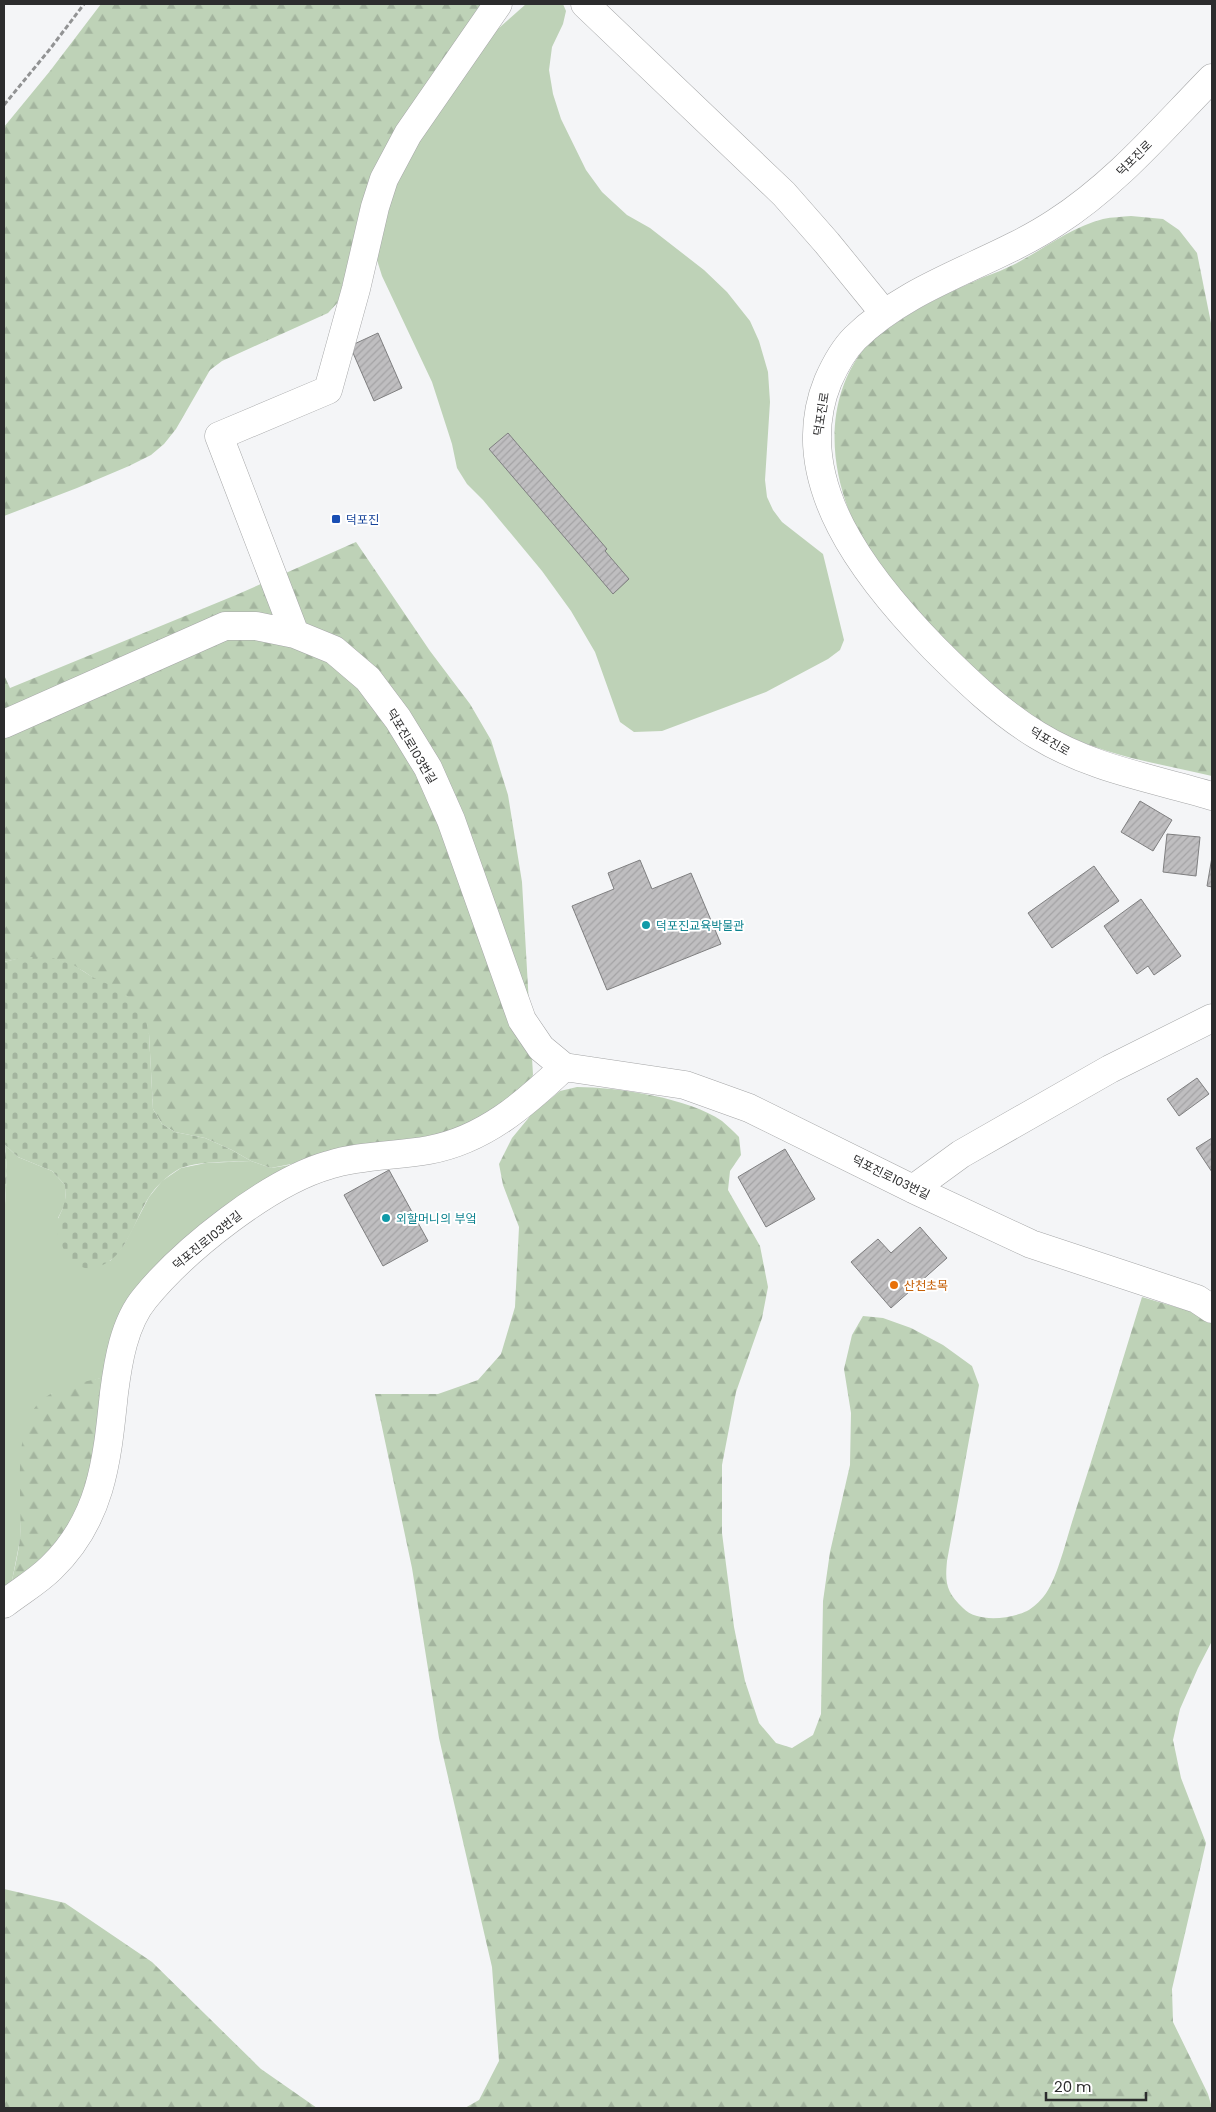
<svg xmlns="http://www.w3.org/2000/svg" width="1216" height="2112" viewBox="0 0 1216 2112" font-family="Poppins,'Noto Sans KR',sans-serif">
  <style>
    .green { fill: #bed2b7 }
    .forest { fill: url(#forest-firs) }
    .cemetery { fill: url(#cemetery-stones) }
    .building { fill: url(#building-hatch); stroke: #7f7f80 }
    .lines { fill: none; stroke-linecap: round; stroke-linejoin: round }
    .minor-casing { stroke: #a5a6a7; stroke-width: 29 }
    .path { stroke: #929394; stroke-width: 3; stroke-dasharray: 5 2.5; stroke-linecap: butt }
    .minor { stroke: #fff; stroke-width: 28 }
    .transit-dot { fill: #1a4fb4; stroke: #fff; stroke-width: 2 }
    .culture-dot { fill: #0f9aa8; stroke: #fff; stroke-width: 2 }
    .food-dot { fill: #e8710a; stroke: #fff; stroke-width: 2 }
    .labels { text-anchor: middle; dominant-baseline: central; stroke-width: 4; stroke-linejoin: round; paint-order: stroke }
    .street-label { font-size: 12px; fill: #2c2c2d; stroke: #fff }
    .transit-label { font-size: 12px; fill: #164399; stroke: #fff; text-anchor: start }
    .culture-label { font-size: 12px; fill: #0d838f; stroke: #fff; text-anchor: start }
    .food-label { font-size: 12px; fill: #c56008; stroke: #fff; text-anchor: start }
  </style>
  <defs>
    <pattern id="forest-firs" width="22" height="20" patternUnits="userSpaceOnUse" patternTransform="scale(1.25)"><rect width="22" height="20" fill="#bed2b7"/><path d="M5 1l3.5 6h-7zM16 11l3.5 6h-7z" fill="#a3b49e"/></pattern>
    <pattern id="cemetery-stones" width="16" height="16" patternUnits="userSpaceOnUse" patternTransform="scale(1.25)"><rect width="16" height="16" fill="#bed2b7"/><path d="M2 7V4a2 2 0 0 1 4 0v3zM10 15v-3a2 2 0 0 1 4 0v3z" fill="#a3b49e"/></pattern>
    <pattern id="building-hatch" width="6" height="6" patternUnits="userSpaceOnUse" patternTransform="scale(1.25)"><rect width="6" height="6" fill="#bfbec0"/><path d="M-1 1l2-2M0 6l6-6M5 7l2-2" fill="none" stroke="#a4a3a5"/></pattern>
  </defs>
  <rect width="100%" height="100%" fill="#f4f5f7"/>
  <!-- green -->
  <path class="green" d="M526,4h37l3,7 -3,13 -11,23 -3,23 4,24 8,25 25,51 16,22 25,23 23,13 54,42 23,22 23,29 9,20 9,31 2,30 -5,78 2,17 6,13 9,12 41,32 21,86 -4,10 -12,9 -62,33 -104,39 -28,1 -14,-10 -25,-70 -24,-41 -29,-40 -59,-71 -16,-16 -10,-16 -5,-24 -20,-62 -50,-106 -5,-16 -2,-20 29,-80 87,-125z
    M5,1145l13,12 34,14 13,14v19l-7,14 52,43 14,-16 25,-48 13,-16 19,-13 25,-5 45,-2 20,7 25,-4 -80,52 -109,160 -56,18 -29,104 -2,42 -10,51 -6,4v-374l3,-50z"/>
  <!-- forest -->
  <path class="forest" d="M101,4h385l-24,36 -122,260 -12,13 -106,48 -12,9 -34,59 -12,15 -13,11 -22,11 -52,22 -73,28v-389l46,-56z
    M1131,216l32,3 16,11 18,23 15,75v448c-51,-12 -107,-20 -154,-45 -55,-29 -103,-75 -143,-122 -17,-19 -34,-39 -47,-60 -38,-62 -50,-144 -2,-203 5,-6 13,-11 19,-15 30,-23 65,-39 99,-54 11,-4 21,-8 31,-13 29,-15 56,-37 88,-45 9,-2 19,-2 28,-3z
    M356,542l74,109 40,53 21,36 17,55 14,87 11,193 -10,17 -30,20 -50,22 -172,34 -20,-7 -19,-11 -27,-12 -30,-6 -13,-8 -9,-15 -4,-75c-46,-47 -71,-90 -145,-72v-287l6,13 226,-93z
    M577,1087c40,0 112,11 145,34 6,5 12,11 17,16l2,18 -11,16 -2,19 32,56 8,41 -6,31 -26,74 -14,73v68l12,94 11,54 14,42 17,20 16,5 21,-13 8,-21 2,-113 7,-49 20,-87 1,-52 -7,-44 8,-34 11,-19 20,2 28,10 32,17 29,21 7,19 -32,176c-2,22 -1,31 16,47 14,15 47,11 64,3 6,-3 13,-10 17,-15 12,-14 22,-55 28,-74 24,-75 47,-150 70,-225l54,16 16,11v317l-14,27 -18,41 -7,31 8,38 25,65 -34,146 1,33 35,72 4,14h-747l14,-8 20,-39 -7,-94 -53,-229 -27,-170 -37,-174h63l40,-14 23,-26 14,-47 4,-80 -16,-42 -4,-21 13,-26 19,-23 29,-24z
    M4,1131l3,40 -3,50z
    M107,1376l-4,53 -33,106 -60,56c3,-17 8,-35 10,-53 3,-39 -10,-113 23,-139 17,-13 44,-17 64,-23z
    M4,1889l61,14 87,59 109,107 56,39h-313z"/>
  <!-- cemetery -->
  <path class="cemetery" d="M24,957h25l23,7 22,14 23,10 18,14 10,15 4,17 4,75 9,15 13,8 30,6 27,12 19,11c-19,1 -56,0 -72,8 -12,7 -23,17 -30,28 -16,25 -24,67 -57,71 -6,1 -13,-1 -18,-5 -8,-8 -16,-22 -17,-34 -2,-9 5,-16 7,-25 2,-5 1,-13 1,-19l-13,-14 -34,-14 -13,-12 -1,-183z"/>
  <!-- building -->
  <path class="building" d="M378,333l24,55 -28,13 -24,-55z
    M508,433l99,116 -2,2 24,28 -16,15 -124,-145z
    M1140,801l32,19 -19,31 -32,-19z
    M1167,834l33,3 -4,39 -33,-4z
    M1212,857v30l-5,-1z
    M640,860l12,29 39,-16 30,71 -114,46 -35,-84 42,-17 -6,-16z
    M1094,866l25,35 -67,47 -24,-35z
    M1141,899l40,57 -27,19 -6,-9 -11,8 -33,-48z
    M1197,1078l12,16 -30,22 -12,-17z
    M1212,1138v34l-16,-24z
    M785,1149l30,50 -49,28 -28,-50z
    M389,1170l39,71 -45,25 -39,-71z
    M920,1227l27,31 -56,50 -40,-46 27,-23 13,14z"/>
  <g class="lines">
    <defs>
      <path id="minor" d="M585,4l199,190 43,49 57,70
        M1212,78c-50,51 -96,106 -157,145 -64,42 -144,60 -200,115 -12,12 -20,27 -27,43 -41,100 40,199 106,267 31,31 65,64 103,87 55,34 115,43 175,61
        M295,634l-76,-198 109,-46 28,-101 19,-82 9,-28 24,-45 90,-130
        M4,724l221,-98h31l39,8 39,16 34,29 30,40 30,49 23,52 71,200 19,28 23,19 121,18 64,23 164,81 118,55 166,55 15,10
        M913,1189l48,-35 149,-85 102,-51
        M4,1604c15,-12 33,-22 47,-36 51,-49 56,-108 63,-175 4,-31 10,-70 31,-95 39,-48 124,-116 184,-133 32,-10 67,-9 100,-15 55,-10 96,-46 135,-83"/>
    </defs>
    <!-- minor casing -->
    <use href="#minor" class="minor-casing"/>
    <!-- path -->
    <path class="path" d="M4,105l46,-56 34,-45"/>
    <!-- minor -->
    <use href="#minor" class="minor"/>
  </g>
  <!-- markers -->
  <rect class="transit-dot" x="331" y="514" width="10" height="10" rx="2.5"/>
  <g class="culture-dot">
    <circle cx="646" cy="925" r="5"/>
    <circle cx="386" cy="1218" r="5"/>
  </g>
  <circle class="food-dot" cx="894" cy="1285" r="5"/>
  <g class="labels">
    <!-- street labels -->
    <g class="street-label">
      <text transform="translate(1134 158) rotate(-45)">덕포진로</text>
      <text transform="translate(821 414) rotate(-81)">덕포진로</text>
      <text transform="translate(1050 741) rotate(30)">덕포진로</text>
      <text transform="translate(412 746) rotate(59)">덕포진로103번길</text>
      <text transform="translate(891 1177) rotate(26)">덕포진로103번길</text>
      <text transform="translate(207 1240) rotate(-39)">덕포진로103번길</text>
    </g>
    <!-- transit labels -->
    <g class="transit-label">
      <text x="346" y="519">덕포진</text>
    </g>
    <!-- culture labels -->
    <g class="culture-label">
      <text x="656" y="925">덕포진교육박물관</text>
      <text x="396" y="1218">외할머니의 부엌</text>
    </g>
    <!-- food labels -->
    <g class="food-label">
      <text x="904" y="1285">산천초목</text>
    </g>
  </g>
  <!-- border -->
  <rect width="1216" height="2112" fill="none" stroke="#2c2c2d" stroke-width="10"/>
  <!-- scale -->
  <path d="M1046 2092v8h100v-8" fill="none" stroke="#2c2c2d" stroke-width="2.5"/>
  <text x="1054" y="2092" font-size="15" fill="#2c2c2d" stroke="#ffffff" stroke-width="4" paint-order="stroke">20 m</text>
</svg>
